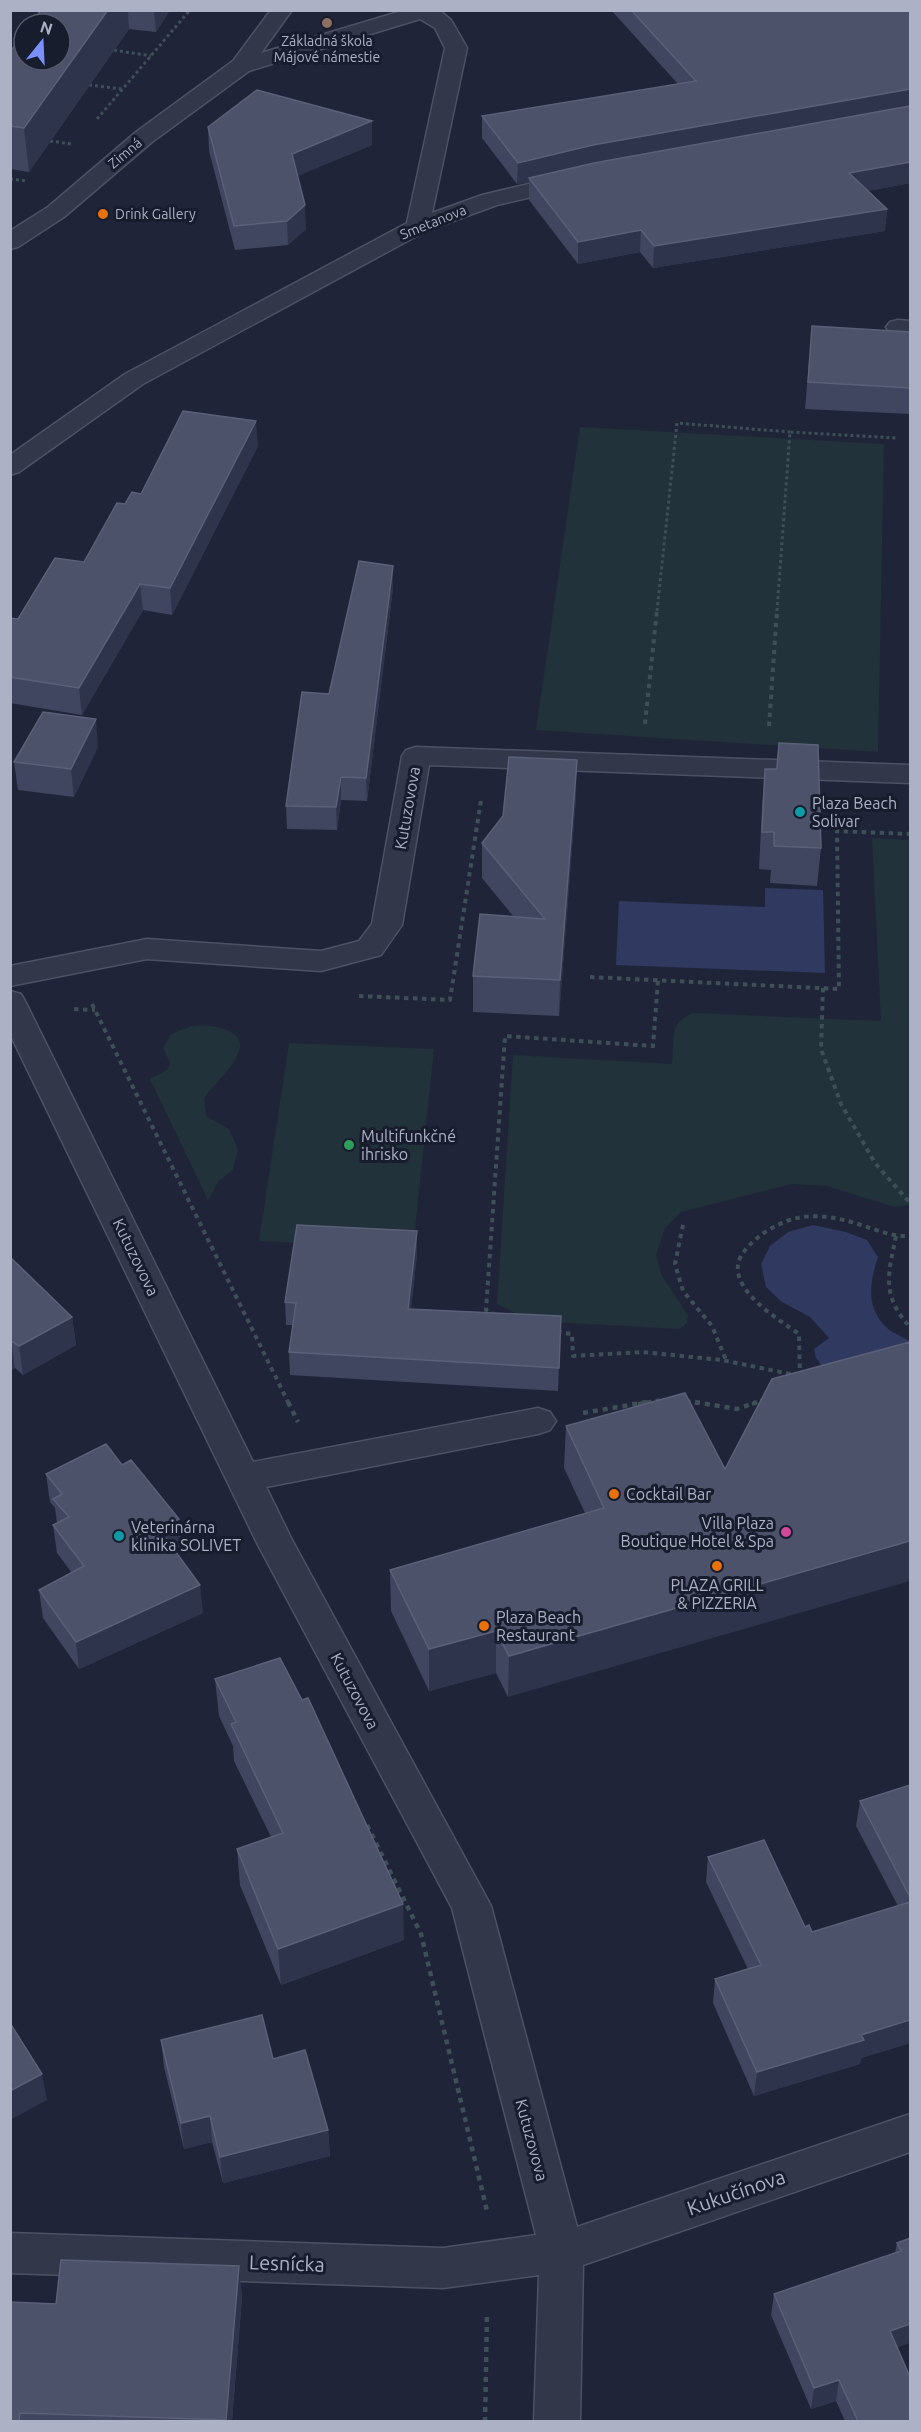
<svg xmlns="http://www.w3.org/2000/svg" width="921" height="2432" viewBox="0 0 921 2432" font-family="Ubuntu,sans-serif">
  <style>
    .green { fill: #21323a }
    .water { fill: #303960 }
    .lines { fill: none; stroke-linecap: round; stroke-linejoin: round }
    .minor-casing { stroke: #4d5164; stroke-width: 3 }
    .path-far2 { stroke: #3f4f58; stroke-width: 3; stroke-dasharray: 3 3; stroke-linecap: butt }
    .path-far1 { stroke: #3f4f58; stroke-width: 4; stroke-dasharray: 4.5 4.5; stroke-linecap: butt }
    .path { stroke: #3f4f58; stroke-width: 4.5; stroke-dasharray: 5 5; stroke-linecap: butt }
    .minor { fill: #33374a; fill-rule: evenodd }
    .wall { fill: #40465f }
    .shaded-wall { fill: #2e344b }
    .building { fill: #4c526a; stroke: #5b6078; stroke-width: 1.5 }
    .education-dot { fill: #8d6e63; stroke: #181d2e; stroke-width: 2 }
    .food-dot { fill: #e8710a; stroke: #181d2e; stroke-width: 2 }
    .culture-dot { fill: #0f9aa8; stroke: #181d2e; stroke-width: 2 }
    .leisure-dot { fill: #2e9e5b; stroke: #181d2e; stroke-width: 2 }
    .hotel-dot { fill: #d1479c; stroke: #181d2e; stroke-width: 2 }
    .labels { text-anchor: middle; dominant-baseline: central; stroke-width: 6; stroke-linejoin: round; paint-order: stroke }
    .far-poi-label { font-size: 14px; fill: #adb1c6; stroke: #181d2e }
    .far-street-label { font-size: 14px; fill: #adb1c6; stroke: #181d2e }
    .poi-label { font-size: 16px; fill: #adb1c6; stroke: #181d2e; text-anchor: start }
    .street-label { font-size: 16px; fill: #adb1c6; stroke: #181d2e }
    .near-street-label { font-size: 20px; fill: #adb1c6; stroke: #181d2e }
  </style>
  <rect width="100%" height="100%" fill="#1f2439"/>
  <!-- green -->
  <path class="green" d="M580,427l304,17 -6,308 -342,-22z
    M872,838l38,2v365l-16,2 -67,-21 -35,-2 -111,28 -16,16 -9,27 5,19 27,41 -1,8 -8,6 -148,-8 -34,-17 16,-249 159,9c3,-25 -5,-40 21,-51l188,8z
    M204,1025c68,8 23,44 0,73l2,18 23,13 9,20 -5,21 -14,11 -11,19 -58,-121 17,-9 3,-7 -7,-15 8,-14 21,-8z
    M289,1043l145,6 -21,199 -154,-7z"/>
  <!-- water -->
  <path class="water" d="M765,888l58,2 2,83 -209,-8 3,-64 146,6z
    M813,1225l33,7 21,8 11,17c-8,26 -13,48 8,70 6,6 17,10 24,14v35l-85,-6 -9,-12 -2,-9 15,-11 -19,-21 -28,-15 -16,-15 -5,-23 9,-18 18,-14z"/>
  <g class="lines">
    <defs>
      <path id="minor" d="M271,10h21l-31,43 144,-43h34l12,10 16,28 -35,165 50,-18 89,-21 8,2 3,5 -3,5 -82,19 -71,26 -283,153 -124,88 -9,3v-20l115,-81 282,-151 38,-175 -10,-20 -15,-9 -171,52 -97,71 -88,75 -46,30 -8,2v-18l38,-24 88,-75 97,-71z
        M898,320l12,1v14l-20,-3 -4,-5 4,-5z
        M416,747l494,18v18l-481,-18 -27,160 -21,30 -60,16 -174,-12 -137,27v-20l137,-27 174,12 38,-10 13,-17 30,-168 4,-6z
        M10,991l11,3 4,7 228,461 285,-54 12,4 6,9 -6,9 -12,4 -272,53 26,53 199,366 86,321 333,-113v38l-327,113 -3,157h-46l5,-147 -96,13 -433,-15v-40l433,15 93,-13 -84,-327 -195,-365 -247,-509z"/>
    </defs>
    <!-- minor casing -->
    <use href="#minor" class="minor-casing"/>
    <!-- path-far2 -->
    <path class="path-far2" d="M114,50l37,6
      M89,85l33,4
      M97,119l93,-109
      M50,141l21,3
      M10,179l18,2
      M657,611l20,-188 113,9
      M777,611l13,-179 107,6"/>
    <!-- path-far1 -->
    <path class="path-far1" d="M645,724l12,-114
      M769,726l8,-116
      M590,977l249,12 -2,-158 73,3
      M823,988l-2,61 20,55 34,59 35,40
      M359,996l91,4 31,-200
      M92,1004l197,400
      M74,1009l21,1
      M683,1225l-8,39 8,27 29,35 14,34
      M896,1236c-8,39 -15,59 14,91
      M496,1315l-10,-5 19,-274 148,10 5,-66
      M557,1332l15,2 1,22 69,-4 80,8 73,15
      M800,1377l-1,-43c-21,-15 -75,-47 -58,-78 8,-13 22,-24 35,-30 30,-17 63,-9 94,2 13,4 25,9 40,8
      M686,1401l18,3
      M638,1404l23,-4
      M752,1404l12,-4"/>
    <!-- path -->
    <path class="path" d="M288,1402l10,20
      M695,1402l42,7 20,-7
      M583,1413l64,-11
      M367,1825l54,109 66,277
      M485,2422l2,-108"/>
    <!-- minor -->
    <use href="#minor" class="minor"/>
  </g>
  <!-- wall -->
  <path class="wall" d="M41,10h129l-14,22 -27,-3 -100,143 -19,-3v-117z
    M611,10h299v173l-42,8 19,18 -2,22 -232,37 -13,-16 -62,12 -49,-64v-18l-12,2 -35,-46v-22l196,-32z
    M208,127l164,18 -75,31 9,53 -18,16 -53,5 -26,-99z
    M812,326l98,6v82l-105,-5z
    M258,446l-86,169 -29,-5 -61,105 -72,-12v-85l8,1 66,-57 41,-58 16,-10z
    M393,588l-26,213 -26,-1 -4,30 -50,-1 -1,-23 43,-112z
    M779,743l42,105 -4,38 -47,-3 1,-13 -12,-1 3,-63 3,-37h11z
    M98,747l-24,50 -56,-7 -4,-28z
    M576,796l-17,220 -86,-4v-36l40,-60 -31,-38v-35z
    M417,1231v23l-6,55 150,7 -3,75 -268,-16 -1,-23 4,-27h-7l-1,-23z
    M10,1257l62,60 4,28 -53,30 -8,-7 -5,3z
    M566,1426l159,43 -217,228 -12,-24 -67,18 -38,-80 -1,-41 195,-57 -21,-45z
    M122,1465l57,54 2,28 -6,3 28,63 -124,56 -36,-51 -4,-28 33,-17 -15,-20 -4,-28 4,-2 -2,-15 -5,-6 -4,-28z
    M215,1679l189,261 -123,45 -41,-100 -3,-36 34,-12 -37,-76 -1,-15 -14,-30z
    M910,1785v258l-49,15 -1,6 -106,32 -41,-93 2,-24 33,-10 -42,-87 2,-25 104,75 86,-26 -42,-80 4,-25z
    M161,2040l112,19 55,71 2,26 -107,27 -11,-41 -28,7 -20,-82z
    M910,2238l-13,110 13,73h-65l-9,-20 -25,8 -40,-94 3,-21 121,-41 2,-10z
    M239,2266l3,31 -10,124h-222l46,-117z"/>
  <!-- shaded-wall -->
  <path class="shaded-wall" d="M108,10h20l1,19 -100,143 -5,-44z
    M154,10h16l-14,22z
    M910,89v21l-381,68v4l-12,2 1,-21 75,-18z
    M372,121v24l-79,33 -1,-24z
    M910,162v21l-63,12 2,-22z
    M305,205l1,24 -18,16 -1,-24z
    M887,209l-2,22 -232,37 1,-22z
    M641,230l-1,22 -62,12v-22z
    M256,421l2,25 -86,169 -2,-27z
    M393,566v22l-26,213 -1,-23z
    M140,584l3,26 -61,105 -3,-27z
    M96,719l2,28 -24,50 -3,-28z
    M577,760l-1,36 -17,220 1,-36z
    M341,777v23l-4,30 -1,-23z
    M417,1231v23l-8,78 -1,-23z
    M72,1317l4,28 -53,30 -4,-29z
    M10,1340h1l4,28 -5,3z
    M179,1519l2,28 -19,10 -3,-28z
    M910,1541v40l-402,116 1,-41z
    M200,1585l3,28 -124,56 -3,-27z
    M496,1631v42l-67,18v-42z
    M403,1904l1,36 -123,45 -3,-36z
    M910,2020v23l-49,15 -1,6 -106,32 3,-24 104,-37z
    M42,2074l5,26 -37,20v-29z
    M210,2116l2,26 -28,7 -3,-26z
    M328,2130l2,26 -107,27 -3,-26z
    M239,2266l3,31 -10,124h-6z
    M910,2324v19l-25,9 5,-21z
    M839,2380l-3,21 -25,8 3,-21z"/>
  <!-- building -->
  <path class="building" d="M41,10h67l-84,118 -14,-2v-74l14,-19v27h36v-36h-29z
    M631,10h279v79l-317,56 -75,18 -36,-47 214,-35z
    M257,90l115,31 -80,33 13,51 -18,16 -53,5 -26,-99z
    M910,106v56l-61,11 38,36 -233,37 -13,-16 -63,12 -49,-64 65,-15z
    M812,326l98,6v56l-102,-6z
    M183,411l73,10 -86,167 -30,-4 -61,104 -69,-11v-59l8,1 37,-61 29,4 33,-59 8,1 7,-12 9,2z
    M359,561l34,5 -27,212 -25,-1 -5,30 -50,-1 16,-114 27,2z
    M43,712l53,7 -25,50 -57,-7z
    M779,743l39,2 3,103 -47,-2v-14h-12l3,-63h12z
    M509,757l68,3 -17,220 -87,-4 7,-62 65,5 -63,-76 21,-27z
    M297,1225l120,6 -9,78 153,7 -2,52 -270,-16 7,-49 -11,-1z
    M10,1257l62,60 -53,29 -9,-6z
    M910,1342v199l-401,115 -13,-25 -67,18 -39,-79 214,-62 -38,-82 119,-33 40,76 47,-90z
    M106,1444l16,21 9,-5 48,59 -20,10 41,56 -124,57 -37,-52 45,-24 -31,-41 16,-8 -16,-18 9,-5 -16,-20z
    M280,1658l22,42 6,-2 95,206 -125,45 -41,-100 46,-16 -52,-109 5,-2 -21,-43z
    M910,1785v112l-50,-96z
    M764,1840l41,87 4,-2 3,7 98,-30v118l-49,15 3,5 -107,32 -42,-93 46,-14 -53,-108z
    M262,2015l11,44 32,-9 23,80 -108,27 -10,-41 -29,7 -20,-83z
    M10,2023l32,51 -32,17z
    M910,2238v86l-20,7 20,46v44h-52l-19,-41 -25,8 -40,-94 127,-43 -4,-8z
    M61,2260l178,6 -13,154 -206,-7 -1,8h-9v-119l46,2z"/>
  <!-- markers -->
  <circle class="education-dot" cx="327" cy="23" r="6"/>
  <g class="food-dot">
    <circle cx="103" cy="214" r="6"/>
    <circle cx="614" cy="1494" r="6"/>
    <circle cx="717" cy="1566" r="6"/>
    <circle cx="484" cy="1626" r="6"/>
  </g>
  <g class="culture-dot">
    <circle cx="800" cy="812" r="6"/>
    <circle cx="119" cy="1536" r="6"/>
  </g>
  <circle class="leisure-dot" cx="349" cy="1145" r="6"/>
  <circle class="hotel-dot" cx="786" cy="1532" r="6"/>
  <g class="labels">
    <!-- far-poi labels -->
    <g class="far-poi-label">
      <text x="327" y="41">Základná škola<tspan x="327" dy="16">Májové námestie</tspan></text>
      <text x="115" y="214" text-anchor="start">Drink Gallery</text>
    </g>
    <!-- far-street labels -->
    <g class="far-street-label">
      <text transform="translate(125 153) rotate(-40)">Zimná</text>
      <text transform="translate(433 222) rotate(-22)">Smetanova</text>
    </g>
    <!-- poi labels -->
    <g class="poi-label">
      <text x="812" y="803">Plaza Beach<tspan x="812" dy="18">Solivar</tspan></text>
      <text x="361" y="1136">Multifunkčné<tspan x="361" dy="18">ihrisko</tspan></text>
      <text x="626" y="1494">Cocktail Bar</text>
      <text x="774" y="1523" text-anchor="end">Villa Plaza<tspan x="774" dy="18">Boutique Hotel &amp; Spa</tspan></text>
      <text x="131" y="1527">Veterinárna<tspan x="131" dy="18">klinika SOLIVET</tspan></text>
      <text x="717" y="1585" text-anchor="middle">PLAZA GRILL<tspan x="717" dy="18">&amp; PIZZERIA</tspan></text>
      <text x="496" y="1617">Plaza Beach<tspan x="496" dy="18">Restaurant</tspan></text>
    </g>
    <!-- street labels -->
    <g class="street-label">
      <text transform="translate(407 808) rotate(-80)">Kutuzovova</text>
      <text transform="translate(136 1257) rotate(64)">Kutuzovova</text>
      <text transform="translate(355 1691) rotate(62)">Kutuzovova</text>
      <text transform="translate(532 2140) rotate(75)">Kutuzovova</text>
    </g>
    <!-- near-street labels -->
    <g class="near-street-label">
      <text transform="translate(736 2192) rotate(-19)">Kukučínova</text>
      <text transform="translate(287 2263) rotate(2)">Lesnícka</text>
    </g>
  </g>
  <!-- border -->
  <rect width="921" height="2432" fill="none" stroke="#adb1c6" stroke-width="24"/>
  <!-- north arrow -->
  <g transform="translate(42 42) rotate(18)"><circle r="28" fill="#181d2e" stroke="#54586b" stroke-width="1.5"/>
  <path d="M0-4.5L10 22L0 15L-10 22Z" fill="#7a90fe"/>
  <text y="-9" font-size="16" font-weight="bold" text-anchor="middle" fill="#adb1c6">N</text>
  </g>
</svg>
